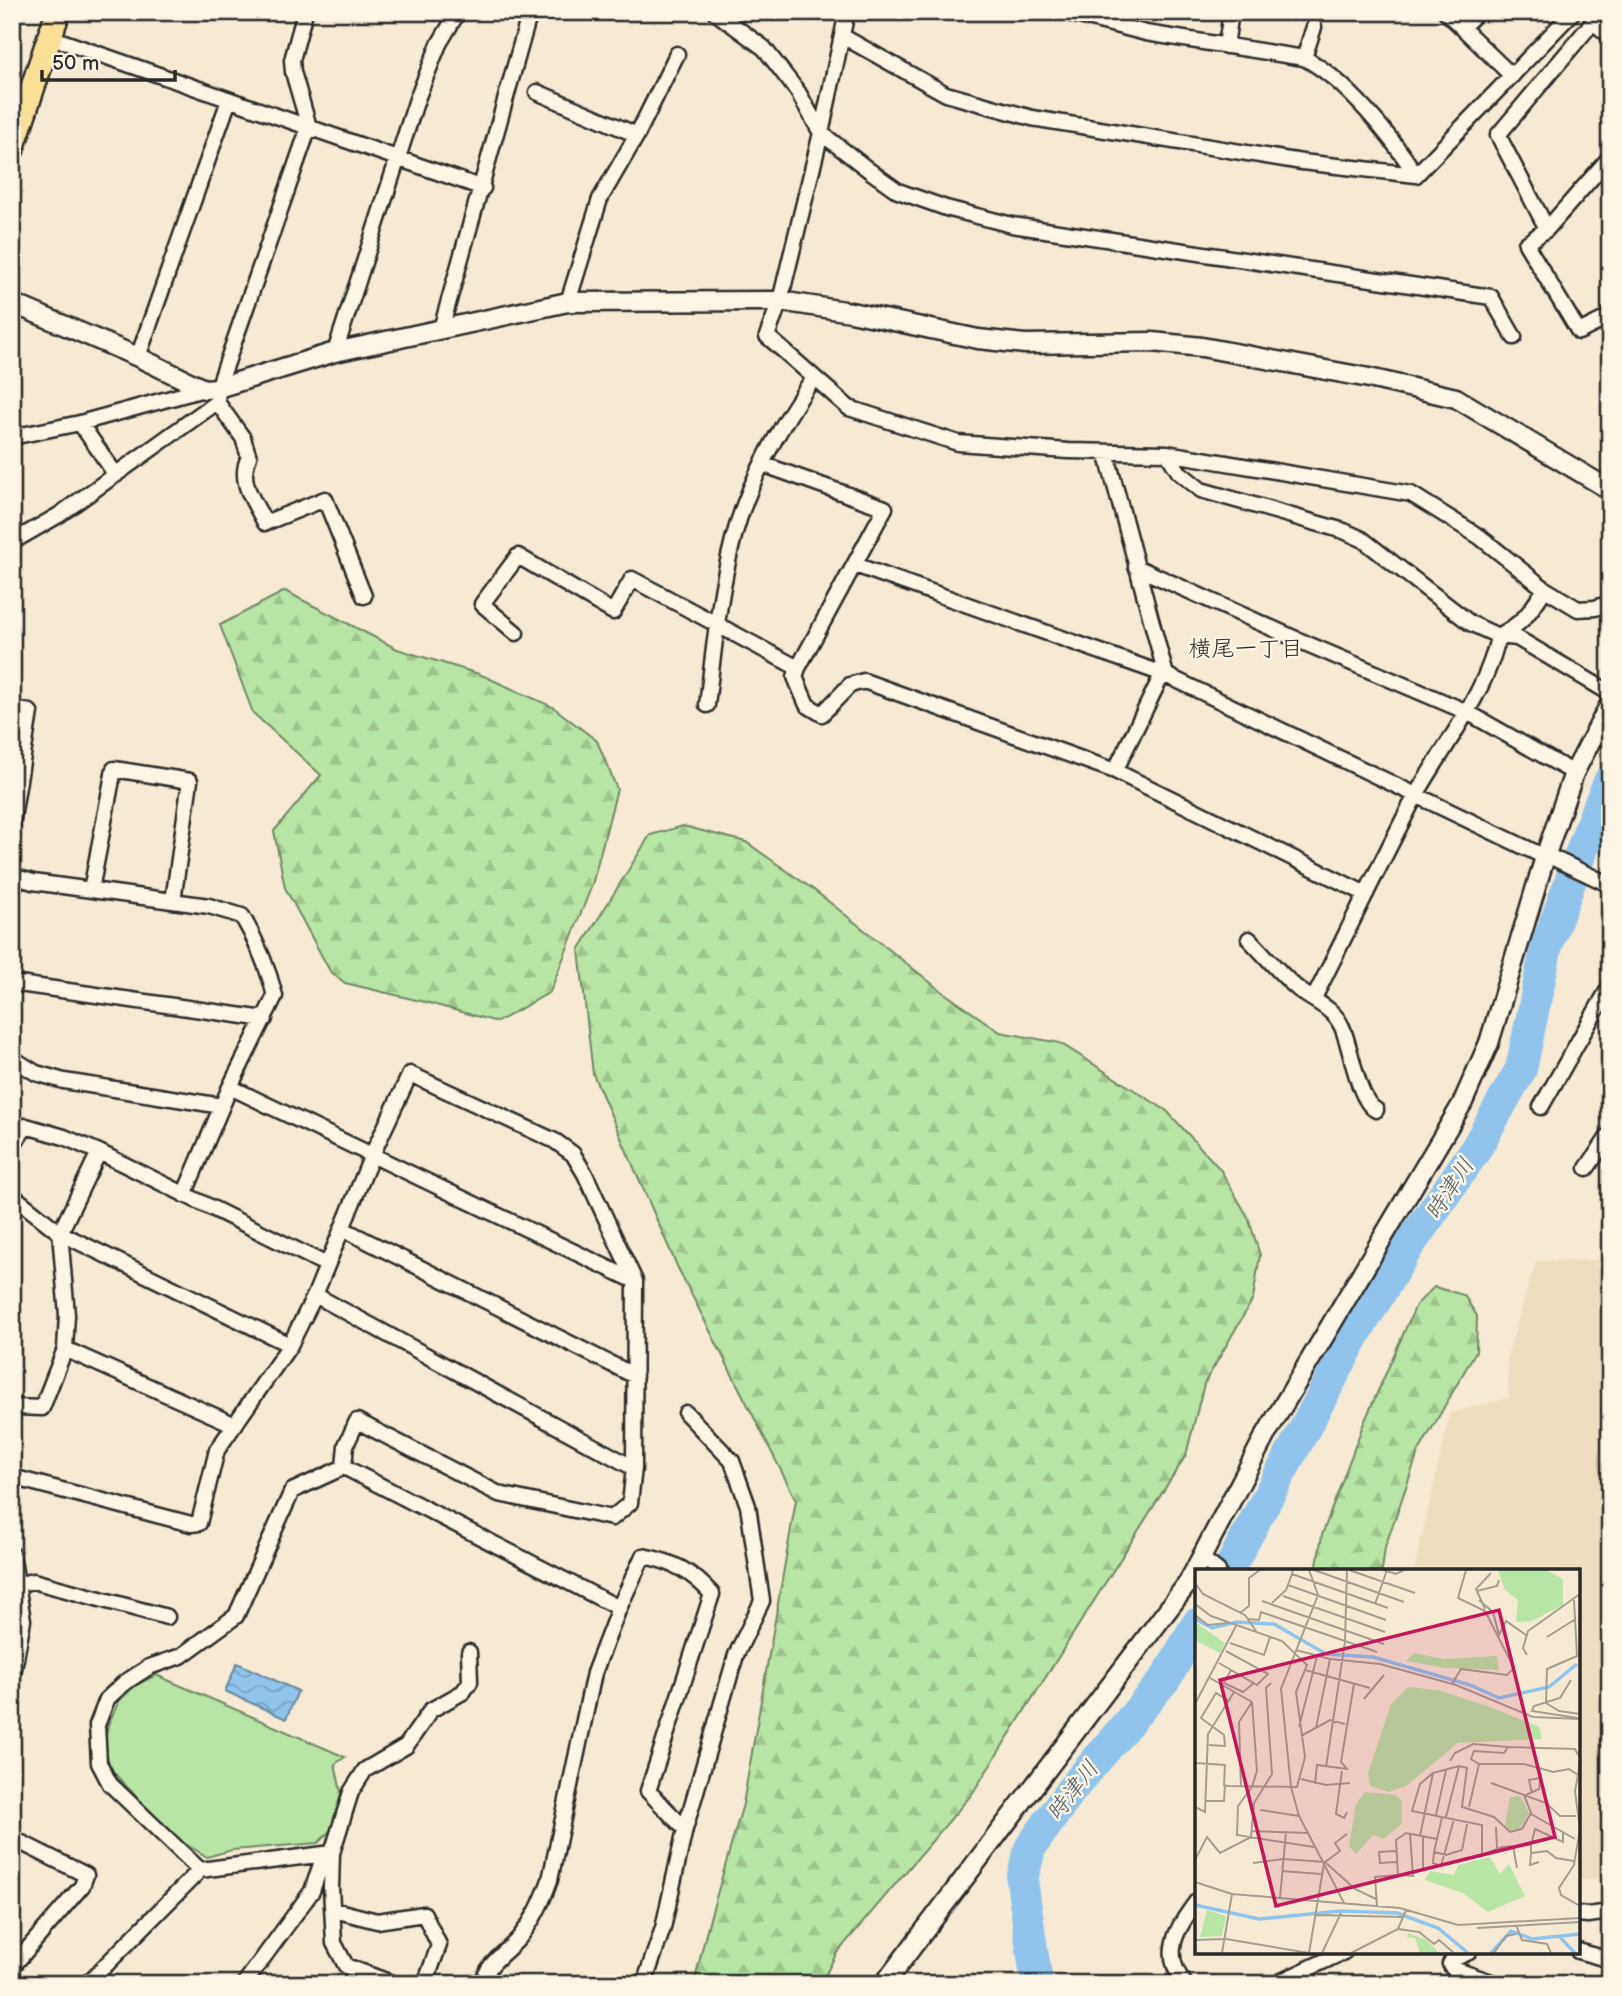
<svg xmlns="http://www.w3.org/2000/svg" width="1622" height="1996" viewBox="0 0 1622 1996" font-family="'Balsamiq Sans','Klee One',sans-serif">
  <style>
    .built { fill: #efddc0 }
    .grass { fill: #b7e5a3; stroke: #718867; stroke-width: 2 }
    .forest { fill: url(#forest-firs); stroke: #718867; stroke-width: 2 }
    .water { fill: url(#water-waves); stroke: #68879f; stroke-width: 2 }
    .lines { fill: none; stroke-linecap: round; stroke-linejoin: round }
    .river { stroke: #90c4ed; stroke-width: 32 }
    .minor-casing { stroke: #2b2b2b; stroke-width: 19 }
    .tertiary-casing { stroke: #2b2b2b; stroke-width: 23 }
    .primary-casing { stroke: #2b2b2b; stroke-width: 28 }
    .minor { stroke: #fcf5e5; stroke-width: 14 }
    .tertiary { stroke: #fcf5e5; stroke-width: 18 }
    .primary { stroke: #fbdf96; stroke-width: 23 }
    .labels { text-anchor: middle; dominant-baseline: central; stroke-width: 5; stroke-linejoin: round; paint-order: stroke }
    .neighbourhood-label { font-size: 23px; fill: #2b2b2b; stroke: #fcf5e5 }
    .water-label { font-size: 23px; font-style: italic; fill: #495965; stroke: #fcf5e5 }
    .inset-river { fill: none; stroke: #90c4ed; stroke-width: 3.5 }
    .inset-road { fill: none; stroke: #a59e90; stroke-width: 2 }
    .view { fill: #c2185b; fill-opacity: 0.15; stroke: #c2185b; stroke-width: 3.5 }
    .inset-edge { fill: none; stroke: #2b2b2b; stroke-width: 3.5 }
  </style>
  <defs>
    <pattern id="forest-firs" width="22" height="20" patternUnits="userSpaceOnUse" patternTransform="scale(1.75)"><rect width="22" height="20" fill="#b7e5a3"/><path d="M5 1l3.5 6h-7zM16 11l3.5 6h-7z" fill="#9ec58c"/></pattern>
    <pattern id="water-waves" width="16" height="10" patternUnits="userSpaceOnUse" patternTransform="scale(1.75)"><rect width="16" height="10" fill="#90c4ed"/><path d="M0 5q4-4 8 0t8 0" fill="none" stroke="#769fc0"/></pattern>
  </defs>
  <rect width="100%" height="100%" fill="#f6ead4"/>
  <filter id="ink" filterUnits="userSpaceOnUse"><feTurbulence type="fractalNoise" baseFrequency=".0143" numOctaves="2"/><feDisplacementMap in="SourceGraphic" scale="14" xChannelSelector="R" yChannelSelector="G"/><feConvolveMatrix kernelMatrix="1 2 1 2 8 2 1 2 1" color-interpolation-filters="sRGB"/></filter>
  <g filter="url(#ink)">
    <!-- built -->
    <path class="built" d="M1610,1260v617l-28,3h-4v-309h-164l36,-158 59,-15 -2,-41 29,-96z"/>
    <!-- grass -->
    <path class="grass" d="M156,1675l189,82 -10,7 6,28 -6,34 -17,17 -86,7 -25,7 -30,-18 -66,-69 -7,-24 4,-21 11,-24 17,-16z"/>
    <!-- forest -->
    <path class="forest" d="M285,591l112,58 82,25 74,33 44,34 20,48 -25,96 -42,107 -53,30 -68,-19 -84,-20 -15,-12 -45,-83 -11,-57 47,-56 -68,-62 -33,-88z
      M683,826l63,16 68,48 126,100 60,42 60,11 107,68 53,58 28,48 12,38 -7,44 -49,85 -18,71 -214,339 -136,160 -15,30h-127l13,-55 36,-125 53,-304 -119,-234 -84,-192 -14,-124 71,-115z
      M1434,1287l30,8 13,21 -1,35 -58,102 -33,94 -3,24h-66l6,-36 41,-110 53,-120z"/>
    <!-- water -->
    <path class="water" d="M237,1663l61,28 -12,28 -61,-28z"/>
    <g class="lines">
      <!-- river -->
      <path class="river" d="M1228,1571l128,-238 52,-86 66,-95 47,-83 26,-124 49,-134 14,-31
        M1037,1984l-15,-104 8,-32 41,-58 95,-112 31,-54"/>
      <defs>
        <path id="minor" d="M715,12l49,36 34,44 23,41 49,38 28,20 48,17 66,17 479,72 23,40
          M847,12l-26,121 -41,168 -13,35 82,72 109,35 110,8 99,2 244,41 69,43 65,52 33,20 17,-1 15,-5
          M1064,12l82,21 158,25c41,21 87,78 112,117
          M1446,12l66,64
          M1462,27l16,-15
          M842,36l104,58 86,24 270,44 114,13
          M50,37l433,151
          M1226,46l5,-34
          M1304,58l10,-31
          M537,92l100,43
          M1610,157l-63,72 -21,15 53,88 26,-13 5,-6
          M1416,175l157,-163
          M1547,229l-49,-94 95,-113 17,14
          M568,302l32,-103 37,-64 40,-81
          M441,329l89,-317
          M335,352l82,-253 22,-55 19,-32
          M138,357l91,-257
          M217,402l26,36 6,19c-12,24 5,44 16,66l60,-24 39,97
          M80,423l36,52
          M12,437l68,-14 124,-34
          M1106,452l60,223
          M1167,453l12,19 22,18 143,41 18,8 108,84 28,13 19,2 93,55
          M762,464l123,44 -87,160 -3,9 12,28 15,9 28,-29 14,-4 251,90 251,123
          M12,542l47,-27 158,-113 1,-14 91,-261 -16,-55 -1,-12 13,-48
          M855,565l311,110 379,182 8,1 57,27
          M1136,567l162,73 169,72 107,61
          M516,633l-34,-29 36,-48 95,56 19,-33 166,89
          M707,705c7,-55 12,-111 26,-165 15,-59 47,-113 81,-163
          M12,709l18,3 -18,112
          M1115,771l44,-90 7,-6
          M12,876l21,6 176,24 33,10c15,26 26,51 33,80l-45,91 -46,108
          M91,890l23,-121 76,12 -17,120
          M1249,939c16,16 31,35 49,50 16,13 35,18 44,38 9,20 16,74 34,83
          M12,983l253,36
          M1314,998c34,-67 66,-135 101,-201 26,-47 74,-108 83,-161 25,-12 32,-24 47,-47
          M12,1058l24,15 28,8 158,25
          M230,1087l405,194
          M1541,1107l69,-121
          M12,1147l14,-21 38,11 35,15
          M1587,1168l23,-34
          M12,1195l48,38 230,112
          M343,1229l292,147
          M315,1295l319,173
          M15,1407l27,1 23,-59
          M235,1425l-170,-76 2,-34 -7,-82 39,-81 228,113
          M344,1467l275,141
          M12,1477l179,47 8,-1 18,-73 73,-105 25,-50 57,-140 38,-81 145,67 18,13 12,20 50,107 -1,187 -4,35 -18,15 -113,-24 -142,-73 -11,24 -2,22
          M12,1554l11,66 -11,60
          M1200,1557l18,14
          M19,1584l14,-3 134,36
          M685,1829l51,-174 26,-54 -14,-95 -16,-45 -46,-48
          M12,1838l74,37 -4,11 -70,81
          M332,1853l-132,17 -90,-86 -11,-21 -2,-38 10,-26 17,-16 25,-16 32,-11 55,-40 56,-125 52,-24
          M334,1910l43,11 47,-7 15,31 -14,39
          M1578,1914l10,1 22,-3
          M1578,1951l32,9
          M1469,1952l-16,7 -3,5 3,5 44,15
          M87,1984l113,-114
          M244,1984l68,-93 10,-30 10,-8
          M394,1984l-48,-18 -12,-23 -3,-56 1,-34 19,-61 14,-22 41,-24 25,-36 32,-18 7,-10 -1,-30
          M483,1984c3,-21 23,-31 36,-46 15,-18 23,-36 31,-58l44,-207 25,-65 24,-52c31,6 48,15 69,38l-64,197 37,38 -22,99 -19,56
          M1185,1984c-25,-31 -8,-56 12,-83
          M1275,1984l69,-32"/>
        <path id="tertiary" d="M12,303l126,54 66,32 14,-1 117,-36 233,-50 212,-1 71,11 127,27 47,5 127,-2 50,5 167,31 87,20 154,92
          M884,1984l304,-401 77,-147 197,-332 27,-61 56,-186 29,-84 36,-69"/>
        <path id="primary" d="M12,149l46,-137"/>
      </defs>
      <!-- minor casing -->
      <use href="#minor" class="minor-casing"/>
      <!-- tertiary casing -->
      <use href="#tertiary" class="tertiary-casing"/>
      <!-- primary casing -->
      <use href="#primary" class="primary-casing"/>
      <!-- minor -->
      <use href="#minor" class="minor"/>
      <!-- tertiary -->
      <use href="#tertiary" class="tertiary"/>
      <!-- primary -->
      <use href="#primary" class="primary"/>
    </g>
  </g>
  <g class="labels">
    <!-- neighbourhood labels -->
    <g class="neighbourhood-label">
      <text x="1246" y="649">横尾一丁目</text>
    </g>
    <!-- water labels -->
    <g class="water-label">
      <text transform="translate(1450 1189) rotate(-57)">時津川</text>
      <text transform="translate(1073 1791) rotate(-52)">時津川</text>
    </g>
  </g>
  <!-- overview -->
  <g transform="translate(1195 1569)">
    <rect width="385" height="385" fill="#f6ead4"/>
    <path d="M325,227l9,17 -9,16 -10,1 -5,-4 5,-29z" fill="#b7e5a3"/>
    <path d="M303,1h48l17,9v26l-31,16 -16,1 2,-22 -13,-10zM219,84l30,6 53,-3 2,14 -54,-2 -39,-7zM213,118l30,3 55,18 46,19 3,12 -84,4 -52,43 -17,6 -19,-6 -2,-13 23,-69zM170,223l31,3 6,6v23l-19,15 -10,-4 -17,19 -7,-8 7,-42zM295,288l10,17 9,-10 16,32 -37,16 -25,-19 -38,-13 5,-9 24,4 4,-10zM213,364l19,7 12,13h-19l-5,-15 -8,-1z" fill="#b7e5a3"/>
    <path d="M0,53l30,21 -5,10 -25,-13zM12,341l19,6 -4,20 -22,1z" fill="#b7e5a3"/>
    <path class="inset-river" d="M0,50l17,9 25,-6 37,2 52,30 47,3 97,28 29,13 50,-11 28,-23M0,336l64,14 81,-8 57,2 41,15 30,25M364,367l16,17M296,384l20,-22 21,8 48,-5"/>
    <path class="inset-road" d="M98,1l-1,4 96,34M114,1l9,25 -37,94 10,98 8,29 25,48 -15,89M119,1l90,32M154,1l66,23M188,1l13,4 8,-4M0,14l8,11 42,21 11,16M93,16l98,35M282,22l20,-5 2,-6M88,27l102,36M284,31l14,12 6,23 7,-14 20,14M379,31l3,56 -30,13 -1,34 13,8 21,3M67,32l122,43M77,34l14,-13 6,-16M0,35l16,12 71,25 25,24 -11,27 9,65 -8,30 -69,-1 -4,-1 1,-20 -30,-2M180,35l12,-34M290,40l-9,-20 15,-16M45,44l9,-7v-28l11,-8M0,46l13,10 20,-2M53,50l11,1 2,-8 116,40M352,68l27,-17M35,74l34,12 6,-18M101,81l34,9 50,5 76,21 77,32 47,2M332,86l-4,-7 5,-17 52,-37M24,94l38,22 11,-11 -42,-23M36,101l-7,13 19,9 11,-9M110,101l65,18M15,109l42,24M376,111l-11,18 -26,8 -2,5 46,7M257,115l9,-15 46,6 7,-7 -29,-57 -27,-13 8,-28M169,130l20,-24M57,133l5,69 -5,16 -14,19 -1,29 77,12M0,135l41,-78M104,158l18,-71M121,159l14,-69M106,167l29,-16 15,4M14,176l16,1 -1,-11 -23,-17 15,-25 13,8M255,192l5,-8 18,-9 35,3M131,198l19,-125 2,-72M147,202l-6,43 8,4 3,-6M383,206l-9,-6 -16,3 -29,-8h-45l-8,-5 3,-8 30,2 4,-6 67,2 5,9 -2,17 -3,16 5,38M106,210l25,6 24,-2M296,214l55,20 14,13h16M120,215l2,-19 30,4 -6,-7 13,-78M46,218l-2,-65 13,-20M337,224l-3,-13 11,-2M329,226l7,18 -9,16 -12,3 -16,-15 -32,-10 5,-39 -8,-2 -26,7 -13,11 -8,27 70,14v30l20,-8 29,-2v8l16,-2 9,7 18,3M331,226l13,-6 2,-15M11,232h18l1,-16M0,238l10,5 3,-78 26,-42M274,238l10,-43M65,241l39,6M336,245l44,25M241,246l10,-45M247,248l-8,35 12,3 16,-5 5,-26M251,248l13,-51M301,258l1,21M385,260l-6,36 -15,23 2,7 19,11M56,262l56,2M225,267l13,-63M336,276l4,-16 28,13v-10M318,277l4,22M201,282l-17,1 1,11 17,-1M239,283l-1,11 8,3 13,-47M336,284l-1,12 9,-3M0,291l12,-23 13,16 31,-16 3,-34 18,-29 -6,-86 5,-5M130,293l15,-11 -5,-8 12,-9M58,294l30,-4 42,3 30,27 21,10M129,295l20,39M228,301v-33M87,302l39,3M203,306l15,1 -3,-42M0,313l37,12 168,14 58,17 122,-7M85,329l6,-66M182,337l-2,-29 23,-2 -2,-35 10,-7 31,6M120,346l88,2M321,356l6,15 25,4 4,9M282,359l103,-6M203,360l21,3 15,12 5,-4 15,13M0,371l31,-1 83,14M27,384l10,-59M127,384l19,-40M156,384l47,-24 8,-19M299,384l12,-17 10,-2"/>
    <path class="view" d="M304,41l56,227 -279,69 -56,-226z"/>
    <rect width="385" height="385" class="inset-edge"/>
  </g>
  <!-- margin -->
  <rect width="1622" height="1996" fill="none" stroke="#fcf5e5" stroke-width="42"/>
  <rect x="21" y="21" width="1580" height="1954" fill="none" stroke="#2b2b2b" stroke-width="2.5" filter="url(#ink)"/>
  <!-- scale -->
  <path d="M42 70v10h133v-10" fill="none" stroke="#2b2b2b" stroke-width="3.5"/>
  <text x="52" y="70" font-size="21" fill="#2b2b2b" stroke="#fcf5e5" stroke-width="5" paint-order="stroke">50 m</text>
</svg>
